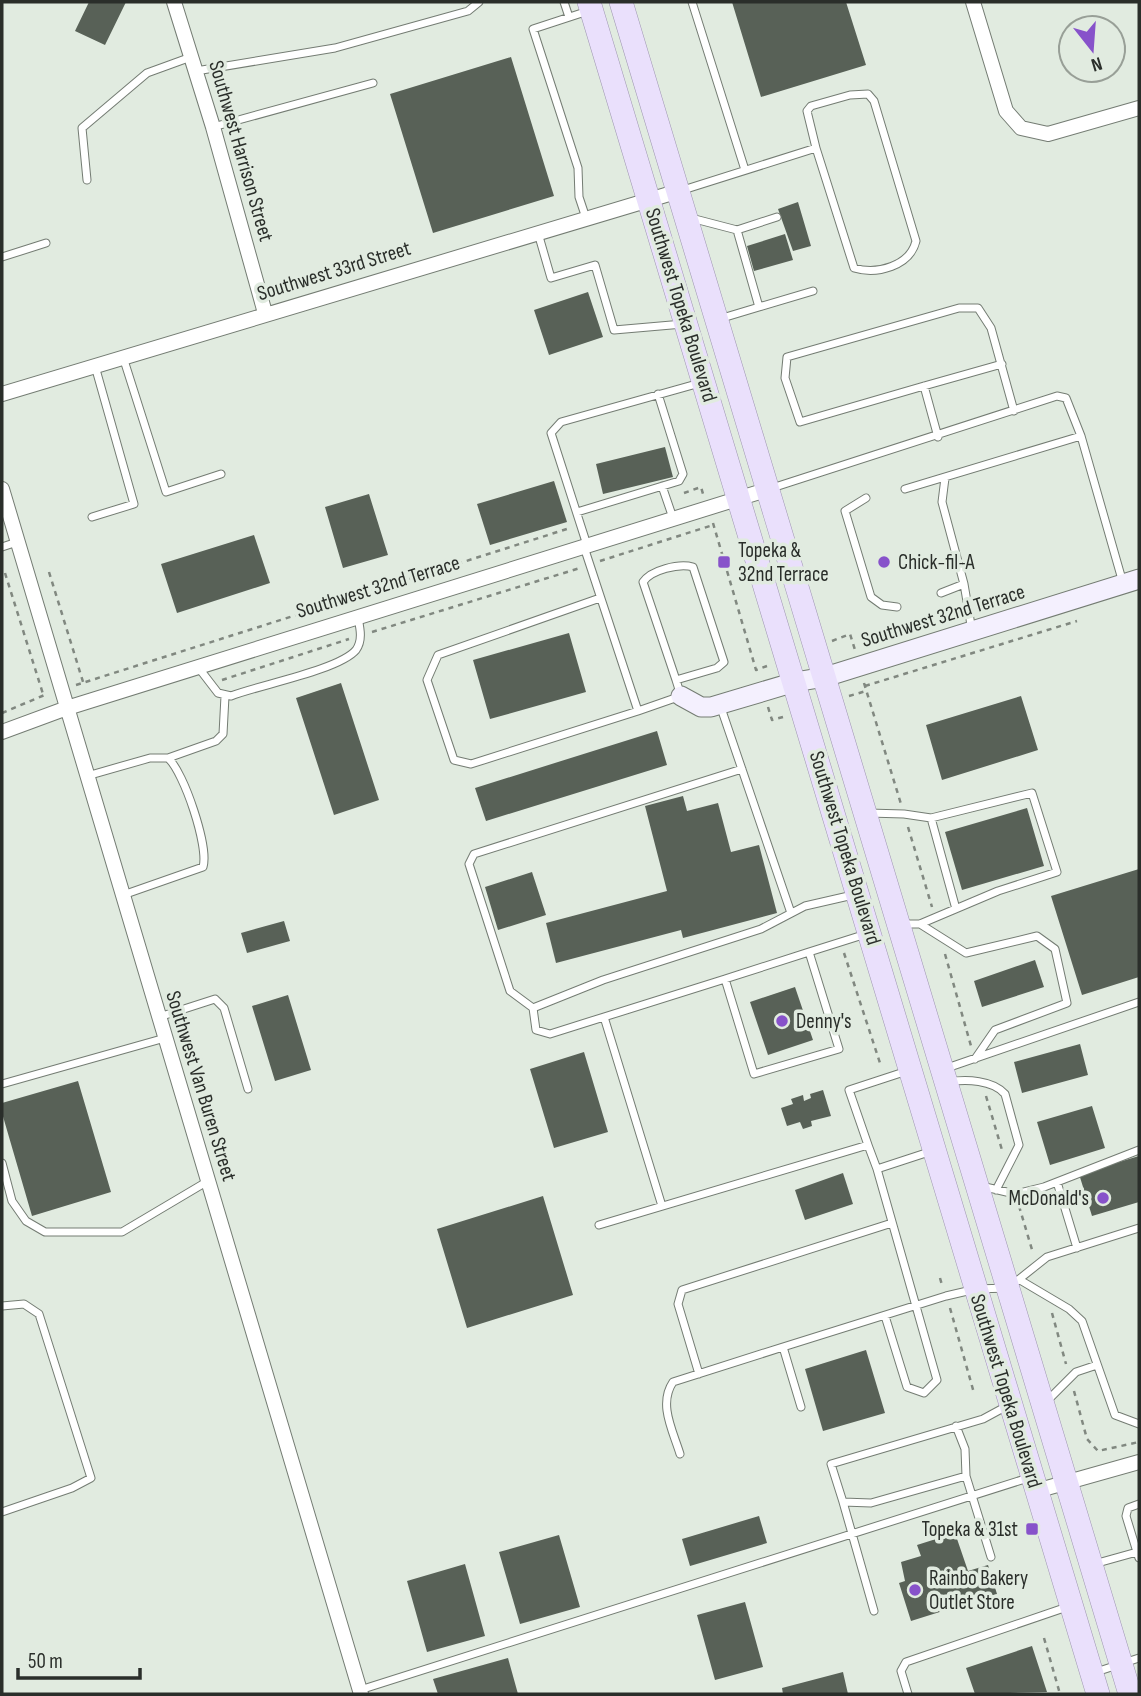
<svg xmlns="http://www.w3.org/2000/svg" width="1141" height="1696" viewBox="0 0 1141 1696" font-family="'Sofia Sans Condensed',sans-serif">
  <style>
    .building { fill: #586157 }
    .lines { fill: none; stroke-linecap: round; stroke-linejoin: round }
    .lane-casing { stroke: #747c73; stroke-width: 9 }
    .street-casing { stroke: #747c73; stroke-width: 16 }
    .secondary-casing { stroke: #747c73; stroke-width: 21 }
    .primary-casing { stroke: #9e95b1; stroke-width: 24 }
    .path { stroke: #818880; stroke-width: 2.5; stroke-dasharray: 5 5; stroke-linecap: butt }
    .lane { stroke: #fff; stroke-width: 7 }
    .street { stroke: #fff; stroke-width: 14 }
    .secondary { stroke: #f4f0fe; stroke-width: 19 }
    .primary { stroke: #eae0fc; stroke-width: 23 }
    .poi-dot { fill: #8752ca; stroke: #e1ebe0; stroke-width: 2.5 }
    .labels { text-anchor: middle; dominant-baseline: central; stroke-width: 7; stroke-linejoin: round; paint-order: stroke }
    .street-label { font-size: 21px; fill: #2a2e2a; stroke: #e1ebe0 }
    .poi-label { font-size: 21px; fill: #2a2e2a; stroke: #e1ebe0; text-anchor: start }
  </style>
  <rect width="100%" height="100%" fill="#e1ebe0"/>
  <!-- building -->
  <path class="building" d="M89,2h37l-21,43 -30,-14z
    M732,2h114l20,63 -105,32z
    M511,57l43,139 -121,37 -43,-139z
    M798,202l13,44 -18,5 -15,-42z
    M785,234l8,26 -39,11 -7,-25z
    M588,292l15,45 -54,18 -15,-45z
    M665,447l8,30 -70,17 -7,-30z
    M554,481l13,41 -77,23 -13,-41z
    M369,494l19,61 -45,13 -18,-61z
    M254,535l16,48 -93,30 -16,-49z
    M569,633l17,59 -96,27 -17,-59z
    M341,683l38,117 -45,15 -38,-117z
    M1021,696l17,54 -96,30 -16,-55z
    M657,731l10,34 -181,56 -11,-33z
    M683,796l4,15 31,-8 13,49 28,-7 18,68 -94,25 -2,-8 -125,33 -10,-40 121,-32 -22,-85z
    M1027,808l17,58 -82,24 -17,-58z
    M1139,869v108l-57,18 -31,-99z
    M532,872l14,43 -48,15 -13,-43z
    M284,921l6,20 -43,12 -6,-20z
    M1035,960l9,27 -62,20 -8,-26z
    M795,987l18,53 -45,15 -18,-53z
    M288,995l23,75 -36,11 -23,-75z
    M1080,1044l8,31 -66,18 -8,-31z
    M584,1052l24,80 -54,16 -24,-79z
    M78,1081l33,111 -79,24 -30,-103v-10z
    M823,1090l8,26 -20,5 1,5 -9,3 -3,-7 -13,4 -6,-18 12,-4 -2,-5 12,-4 1,6 7,-3 -1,-4z
    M1092,1106l13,42 -55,17 -13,-43z
    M1139,1156v46l-47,14 -13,-42z
    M843,1173l10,31 -48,16 -10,-30z
    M543,1196l30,99 -106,33 -30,-99z
    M866,1350l19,63 -62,18 -18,-62z
    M759,1516l8,27 -77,23 -8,-27z
    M955,1533l13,38 20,-6 9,29 -86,27 -12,-38 6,-2 -4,-19 20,-6 -4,-11z
    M559,1535l21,72 -60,17 -21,-72z
    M465,1564l20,72 -58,16 -20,-71z
    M745,1602l18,65 -48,13 -18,-65z
    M1032,1646l15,46 -72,2 -9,-26z
    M508,1658l10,36h-80l-5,-15z
    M843,1672l5,22h-65l-1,-6z"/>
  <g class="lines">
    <defs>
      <path id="lane" d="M564,2l5,15
        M692,2l53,168
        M196,71l139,-23 133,-37 11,-9
        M213,127l160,-44
        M87,180l-5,-52 65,-55 44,-16
        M683,190l133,-42 38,120c23,7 56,-2 62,-27l-42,-140 -6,-7 -18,1 -39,11 -4,5 9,37
        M586,218l-7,-21 -1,-29 -45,-139 55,-18
        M691,218l46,12 22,77 -40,12
        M737,230l40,-13
        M538,233l13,45 44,-13 19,65 69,-6
        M2,257l44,-14
        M759,307l54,-16
        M123,357l43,135 55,-18
        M924,386l78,-22
        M938,437l-14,-51 -124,36 -15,-44 2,-21 172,-49h19l13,20 23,83
        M945,478l-3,24 22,82 8,47
        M662,486l11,32
        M772,488l285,-92 9,2 15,38 42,147
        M905,489l176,-53
        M866,498l-21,13 26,86 11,8 15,2
        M577,512l102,-31 4,-7 -25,-80
        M92,517l42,-13 -39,-138
        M587,545l-36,-112 10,-11 139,-39
        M2,547l15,-5
        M584,547l54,164 -167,53 -17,-4 -27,-80 11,-25 162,-57
        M941,593l23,-9
        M198,667l20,26 13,3c28,-11 108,-26 125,-46 7,-10 4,-22 2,-32
        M720,705l71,208
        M638,711l43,-15 -5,-16 41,-12 7,-6 -31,-95c-14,-4 -42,3 -50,15l33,98
        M168,758l48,-17 7,-7 2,-38
        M87,776l63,-18h18c16,14 41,89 35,109l-80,28
        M868,813l36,1 27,4 101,-25 25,79 -59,19 -78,33h-18
        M931,818l25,91
        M920,924l46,29 71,-17 18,13 12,54 -72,27 -20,29
        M725,979l84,-27
        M533,1008l-23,-17 -41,-127 5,-10 268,-85
        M159,1017l56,-18 9,9 24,81
        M604,1017l-54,17 -14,-4 -3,-22 70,-28 158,-51 44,-23 48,-11
        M944,1069l195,-67
        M949,1082c17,-3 44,-2 56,12l14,51 -23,45
        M2,1084l163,-46
        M868,1145l9,24
        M2,1163l10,38 14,20 19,11h77l86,-51
        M1057,1182l20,66
        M981,1186l34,8 29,-7 95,-37
        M662,1206l-58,-189 121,-38 29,95 85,-25 -30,-97 57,-18
        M599,1225l269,-80 -19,-55 58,-19
        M1020,1280l49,29 13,12 33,94 24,9
        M2,1306l22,-2 15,10 52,164 -19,10 -70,24
        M885,1316l22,71 17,6 13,-13 -60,-211 55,-18
        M699,1374l-21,-70 4,-14 210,-67
        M1046,1402l30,-30 21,-7
        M801,1407l-18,-60 163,-51 30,-7 32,-1 39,-31 92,-29
        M956,1426l9,23 1,27
        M680,1454c-7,-23 -22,-50 -7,-72l110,-35
        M843,1502l31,109
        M1137,1552l-11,-36 2,-8 11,-4
        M991,1557l-25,-81 -95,27 -28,-1 -12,-38 152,-45 24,-13
        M1094,1564l43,-12 2,6
        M1096,1672l43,-14
        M360,1690l668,-212
        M908,1694l-7,-23 5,-9 161,-55"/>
      <path id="street" d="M174,2l39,125 52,186
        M973,2l33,109 15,17 27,6 91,-26
        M2,394l677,-203
        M2,489l359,1205
        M2,732l65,-24 702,-219
        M1036,1491l103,-29"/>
      <path id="secondary" d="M681,696l20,11h10l84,-25 30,-5 314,-98"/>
      <path id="primary" d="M589,2l509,1692
        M621,2l509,1692"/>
    </defs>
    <!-- lane casing -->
    <use href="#lane" class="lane-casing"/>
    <!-- street casing -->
    <use href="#street" class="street-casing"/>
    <!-- secondary casing -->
    <use href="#secondary" class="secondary-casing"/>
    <!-- primary casing -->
    <use href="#primary" class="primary-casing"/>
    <!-- path -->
    <path class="path" d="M684,493l17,-6 2,7
      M713,523l43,147 11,-4
      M600,561l113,-36
      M49,572l35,113
      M5,573l38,121
      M372,632l208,-64
      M832,641l18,-7 5,16
      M222,680l127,-41
      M864,683l37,121
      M76,685l494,-157
      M865,686l212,-65
      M849,696l17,-5
      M768,707l4,13 11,-3
      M2,713l45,-19
      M908,827l24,80
      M844,953l37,113
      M945,954l26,92
      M986,1096l16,54
      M1019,1206l14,47
      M940,1278l2,7
      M950,1308l24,85
      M1052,1313l14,51
      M1074,1391l13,48 11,12 41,-9
      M1044,1638l16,56"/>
    <!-- lane -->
    <use href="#lane" class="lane"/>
    <!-- street -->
    <use href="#street" class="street"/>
    <!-- secondary -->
    <use href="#secondary" class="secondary"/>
    <!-- primary -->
    <use href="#primary" class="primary"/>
  </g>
  <!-- markers -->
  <g class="poi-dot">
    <rect x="717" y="555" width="14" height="14" rx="3.5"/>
    <circle cx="884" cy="562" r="7"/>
    <circle cx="782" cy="1021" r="7"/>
    <circle cx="1103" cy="1198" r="7"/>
    <rect x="1025" y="1522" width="14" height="14" rx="3.5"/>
    <circle cx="915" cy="1590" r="7"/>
  </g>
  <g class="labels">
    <!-- street labels -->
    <g class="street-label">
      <text transform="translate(241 151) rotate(74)">Southwest Harrison Street</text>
      <text transform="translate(334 271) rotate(-17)">Southwest 33rd Street</text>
      <text transform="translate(681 305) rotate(73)">Southwest Topeka Boulevard</text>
      <text transform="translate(378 587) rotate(-17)">Southwest 32nd Terrace</text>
      <text transform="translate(943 616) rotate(-17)">Southwest 32nd Terrace</text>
      <text transform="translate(845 848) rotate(73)">Southwest Topeka Boulevard</text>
      <text transform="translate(201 1086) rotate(73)">Southwest Van Buren Street</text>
      <text transform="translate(1006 1391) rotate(73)">Southwest Topeka Boulevard</text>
    </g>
    <!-- poi labels -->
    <g class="poi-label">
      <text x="738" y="550">Topeka &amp;<tspan x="738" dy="24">32nd Terrace</tspan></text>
      <text x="898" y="562">Chick-fil-A</text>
      <text x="796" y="1021">Denny's</text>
      <text x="1089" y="1198" text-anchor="end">McDonald's</text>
      <text x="1018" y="1529" text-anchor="end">Topeka &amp; 31st</text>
      <text x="929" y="1578">Rainbo Bakery<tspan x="929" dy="24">Outlet Store</tspan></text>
    </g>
  </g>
  <!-- border -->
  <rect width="1141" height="1696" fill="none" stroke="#2a2e2a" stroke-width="7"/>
  <!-- north arrow -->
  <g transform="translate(1092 49) rotate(163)"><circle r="33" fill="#e1ebe0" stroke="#989f97" stroke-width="2"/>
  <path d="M0-5L12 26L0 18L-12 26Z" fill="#8752ca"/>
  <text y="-10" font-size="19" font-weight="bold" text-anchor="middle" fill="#2a2e2a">N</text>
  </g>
  <!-- scale -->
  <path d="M18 1668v10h122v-10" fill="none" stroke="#2a2e2a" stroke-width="3.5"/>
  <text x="28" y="1668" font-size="21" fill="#2a2e2a" stroke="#e1ebe0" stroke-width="5" paint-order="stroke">50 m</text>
</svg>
